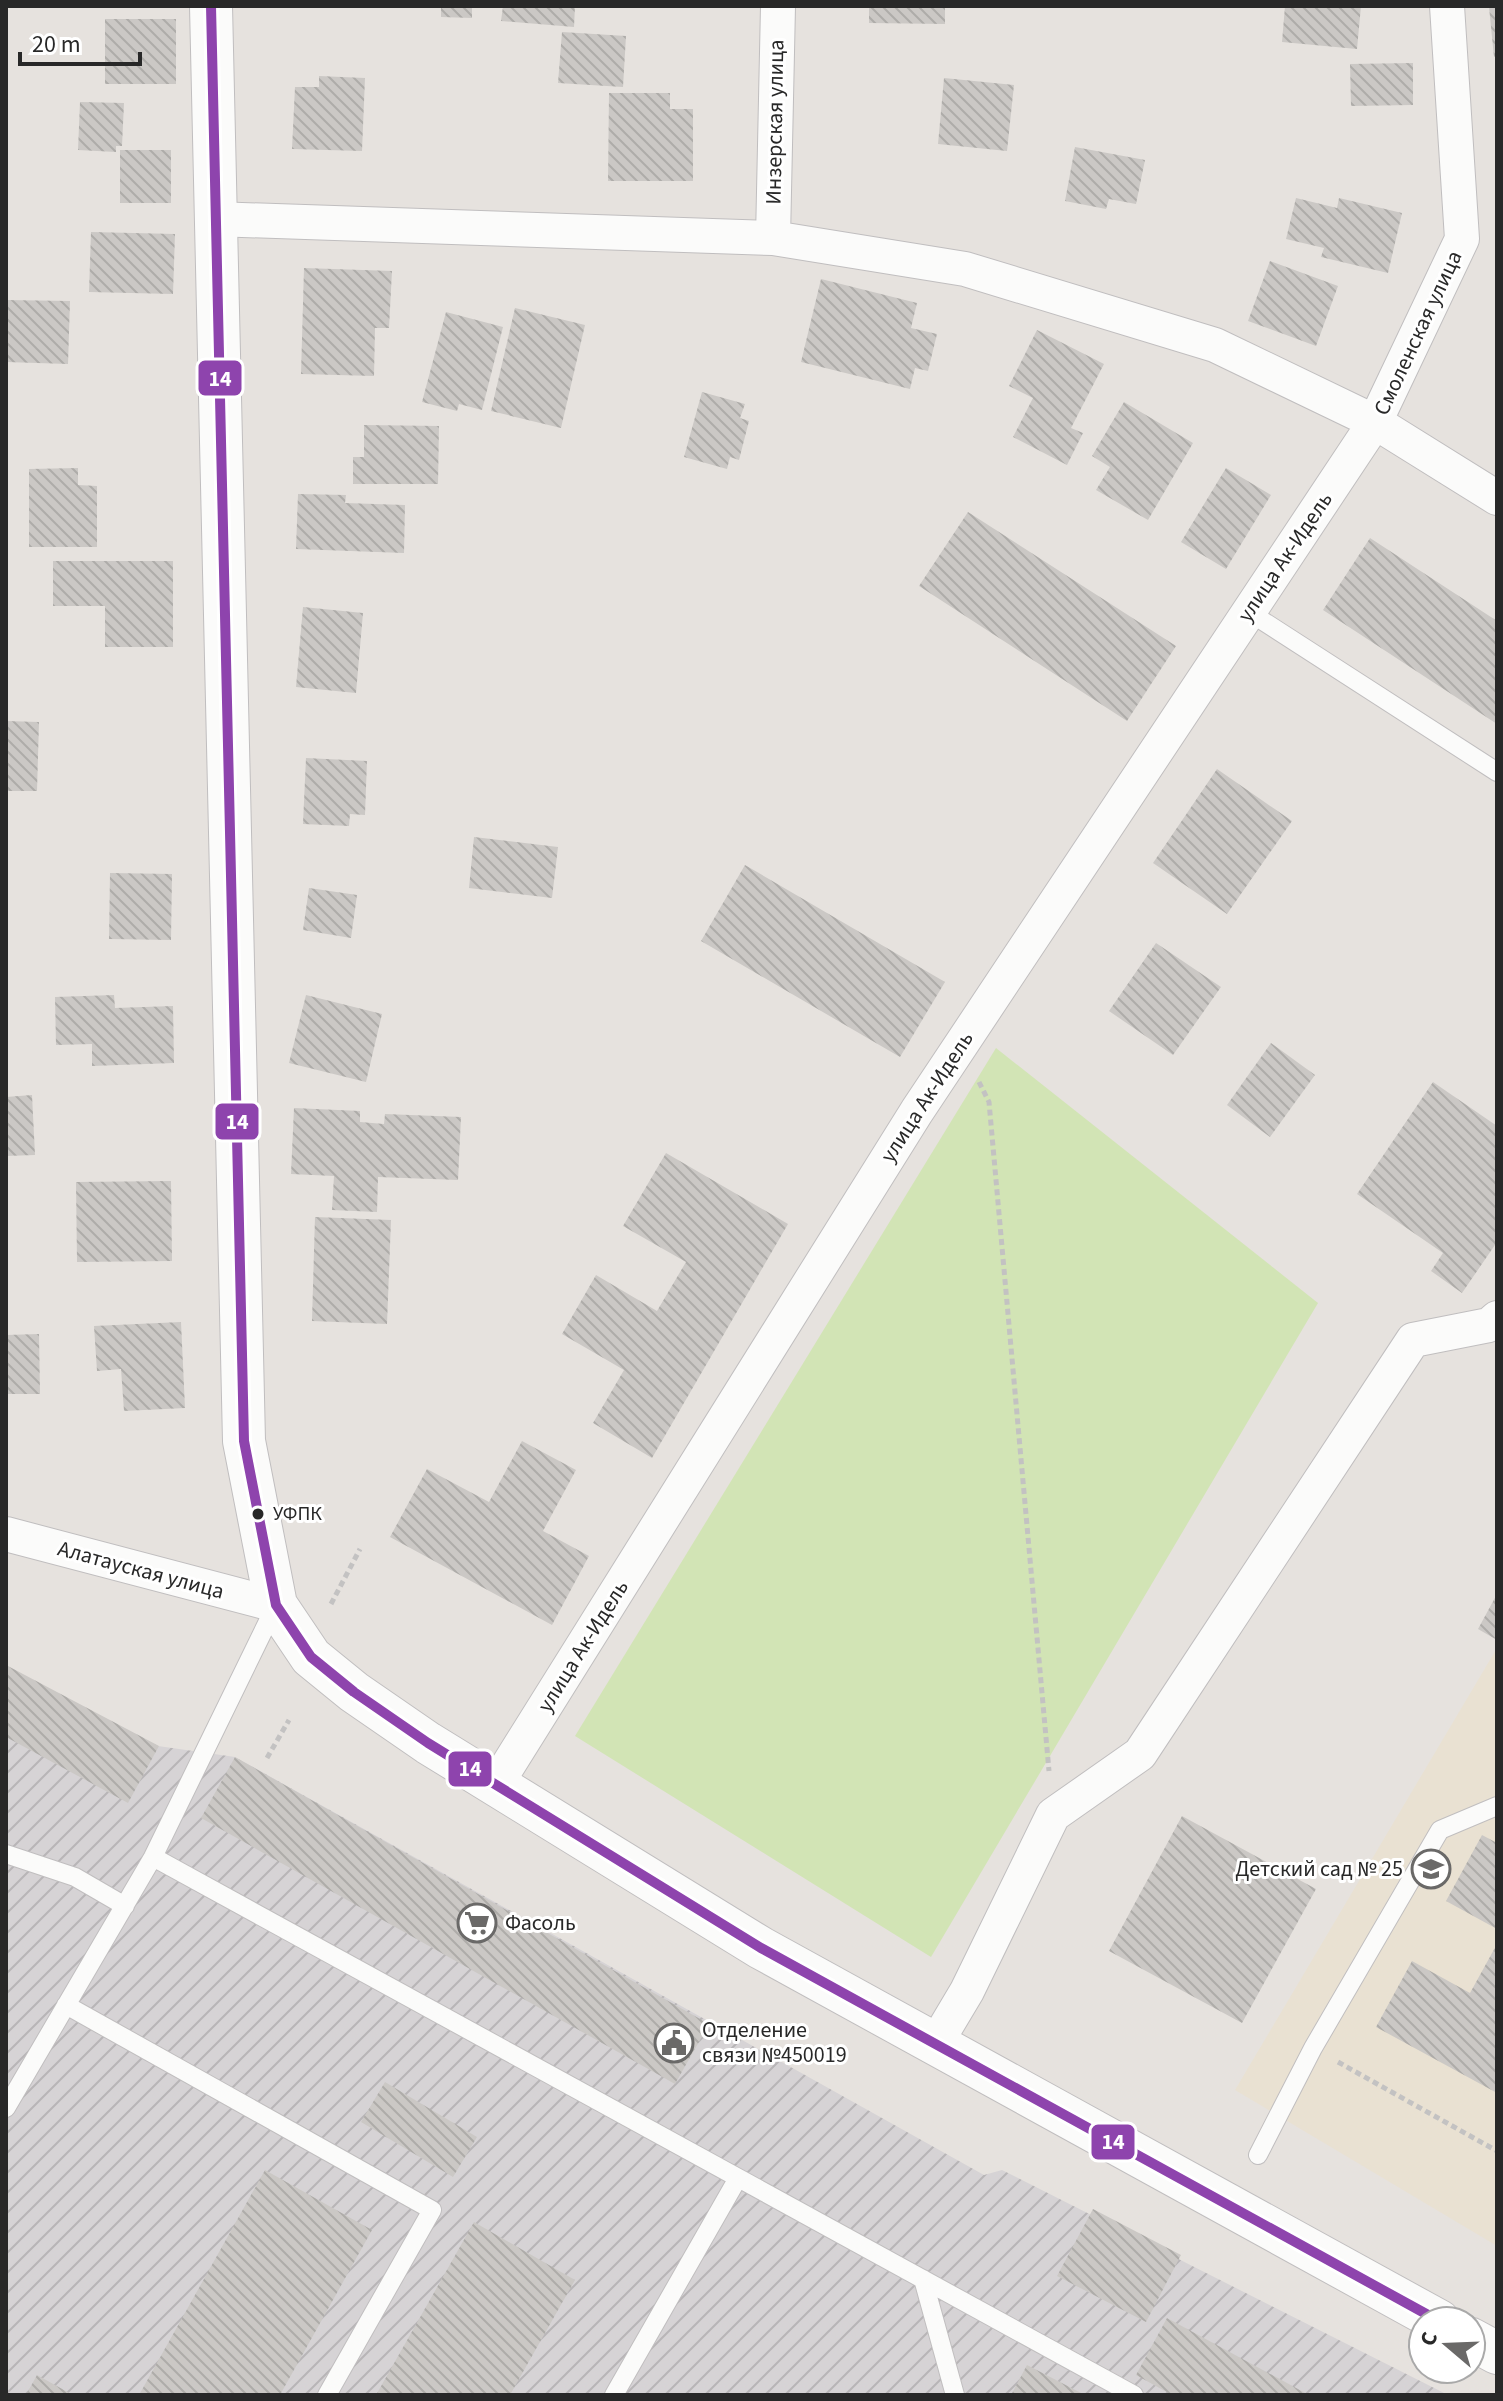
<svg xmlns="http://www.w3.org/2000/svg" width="1503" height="2401" viewBox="0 0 1503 2401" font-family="'Source Sans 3',sans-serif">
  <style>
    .industrial { fill: url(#industrial-furrows) }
    .education { fill: #e9e1d2 }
    .pitch { fill: #d2e4b5 }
    .building { fill: url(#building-back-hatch) }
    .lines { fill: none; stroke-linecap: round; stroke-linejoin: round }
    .service-casing { stroke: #c0bebf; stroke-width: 20 }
    .minor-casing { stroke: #c0bebf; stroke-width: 36 }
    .tertiary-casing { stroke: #c0bebf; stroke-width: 44 }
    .path { stroke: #c3c2c2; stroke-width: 5; stroke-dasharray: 6 4; stroke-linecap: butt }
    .service { stroke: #fbfbfa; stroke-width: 18 }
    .minor { stroke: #fbfbfa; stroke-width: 34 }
    .tertiary { stroke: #fbfbfa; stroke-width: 42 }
    .bus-1-casing { stroke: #fff; stroke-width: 16 }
    .bus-1 { stroke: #8e44ad; stroke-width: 10 }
    .bus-dot { fill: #282828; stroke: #fff; stroke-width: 3 }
    .labels { text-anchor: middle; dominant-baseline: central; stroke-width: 6; stroke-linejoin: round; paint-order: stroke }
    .bus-label { font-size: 20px; fill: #282828; stroke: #fff; text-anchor: start }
    .street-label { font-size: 22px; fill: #282828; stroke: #fff }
    .poi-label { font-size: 22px; fill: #282828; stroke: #fff; text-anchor: start }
    .line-badge { stroke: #fff; stroke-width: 3 }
    .badge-label { font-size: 22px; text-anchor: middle; font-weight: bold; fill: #fff }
  </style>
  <defs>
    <pattern id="industrial-furrows" width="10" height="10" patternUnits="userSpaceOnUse" patternTransform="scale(2)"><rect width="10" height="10" fill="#d6d3d5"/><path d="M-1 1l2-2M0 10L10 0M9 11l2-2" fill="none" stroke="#b8b5b7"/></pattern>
    <pattern id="building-back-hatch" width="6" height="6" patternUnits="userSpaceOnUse" patternTransform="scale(2)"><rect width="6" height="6" fill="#cbc8c5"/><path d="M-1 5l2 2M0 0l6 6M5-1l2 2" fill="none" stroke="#aeaca9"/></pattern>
  </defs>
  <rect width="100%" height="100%" fill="#e6e2de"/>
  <!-- industrial -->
  <path class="industrial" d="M6,1670l152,76 77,11 749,418 18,-5 446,225h-1442z"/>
  <!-- education -->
  <path class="education" d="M1497,1648v598l-262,-156z"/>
  <!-- pitch -->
  <path class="pitch" d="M996,1048l322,255 -387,654 -356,-221z"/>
  <!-- building -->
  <path class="building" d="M441,6h31v12l-31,-1z
    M503,6h72l-1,21 -73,-6z
    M869,6h76v18l-76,-1z
    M1285,6h76l-4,43 -75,-7z
    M1497,6v51h-3l-5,-50z
    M105,19h71v65h-71z
    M562,32l64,4 -3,51 -65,-4z
    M1413,63v42l-62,1 -1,-42z
    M319,76l46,2 -3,73 -70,-2 3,-62h24z
    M944,78l70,7 -7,66 -69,-7z
    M609,93h61v16h23v72h-85z
    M80,102l44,1 -2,43h-6v6l-38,-2z
    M1075,147l70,13 -9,44 -27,-5 -3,10 -41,-8z
    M120,150h51v53h-51z
    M1296,198l41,10 2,-10 63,15 -14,60 -67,-16 3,-9 -38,-9z
    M91,232l84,2 -2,60 -84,-2z
    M1270,261l68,25 -22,60 -68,-25z
    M304,268l88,3 -3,57h-14l-1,48 -73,-2z
    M821,279l96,24 -6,25 26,6 -9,37 -13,-3 -5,21 -109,-27z
    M6,300l64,1 -2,63 -62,-2z
    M515,308l70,17 -24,103 -70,-17z
    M446,312l57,15 -21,83 -23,-6 -2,7 -35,-9z
    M1037,330l67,34 -33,64 12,5 -16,32 -54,-28 20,-39 -24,-12z
    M702,392l43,12 -5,14 9,3 -10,39 -9,-3 -3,12 -43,-12z
    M1124,402l69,41 -45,77 -52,-30 14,-23 -18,-11z
    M364,425l75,1 -1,58h-85v-27h11z
    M78,468v17l19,1v61h-68v-78z
    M1226,468l45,27 -45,74 -45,-27z
    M298,494l48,1 -1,8 60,2 -1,48 -108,-4z
    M968,512l208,134 -49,75 -208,-135z
    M1370,538l127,83v103l-174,-114z
    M53,561h120v86h-68v-41h-52z
    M303,607l60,6 -7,80 -60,-6z
    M6,721l33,1 -2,69h-31z
    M306,758l61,3 -2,54 -15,-1 -1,12 -46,-2z
    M1217,769l75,52 -65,93 -74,-51z
    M474,837l84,10 -6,51 -83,-10z
    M745,865l200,117 -45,75 -199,-116z
    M110,873l62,1 -1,66 -62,-1z
    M309,888l48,7 -6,43 -48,-8z
    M1156,943l65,44 -48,68 -64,-44z
    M114,995l1,13 58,-2 1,57 -82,3v-22l-36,1 -1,-48z
    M306,995l76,19 -16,68 -77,-19z
    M1271,1043l44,32 -45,62 -43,-32z
    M1433,1082l64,44v116l-35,51 -31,-22 12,-18 -86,-59z
    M32,1095l3,60 -29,1v-59z
    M294,1108l66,3v11l24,2 1,-10 76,3 -3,63 -80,-3 -1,35 -45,-2 2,-34 -43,-2z
    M666,1153l122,71 -136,234 -59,-35 31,-53 -62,-36 34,-59 61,36 29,-49 -63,-36z
    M171,1181l1,80 -95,1 -1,-80z
    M315,1217l76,3 -4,104 -75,-3z
    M181,1322l4,86 -61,3 -3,-42 -24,2 -3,-45z
    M39,1334l1,60h-34v-59z
    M522,1441l54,29 -33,61 46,25 -37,69 -162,-88 37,-68 62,33z
    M1497,1594v46l-19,-11z
    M6,1665l153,81 -31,57 -122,-66z
    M235,1757l474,267 -34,60 -474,-266z
    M1182,1816l134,73 -74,134 -133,-72z
    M1482,1835l15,8v86l-51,-28z
    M1497,1944v149l-121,-66 36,-66 58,32z
    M385,2082l92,55 -24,40 -92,-55z
    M265,2170l107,60 -92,165h-141z
    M1093,2209l88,46 -35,67 -89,-46z
    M474,2222l101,58 -65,115h-134z
    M1167,2318l142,77h-137l-36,-20z
    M1027,2365l58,30h-74z
    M37,2375l36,20h-47z"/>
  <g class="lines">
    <defs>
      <path id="service" d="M1249,612l248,160
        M6,1854l69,23 50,29
        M153,1857l981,538
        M66,2005l366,205 -105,185
        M6,2108l147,-251 122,-250
        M1258,2155l55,-107 127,-218 57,-24
        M923,2279l32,116
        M614,2395l124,-217"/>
      <path id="minor" d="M214,219l559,19 192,31 250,76 160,77 122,76
        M773,238l5,-232
        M6,1534l270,71
        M497,1783l420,-672 458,-689 87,-183 -15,-233
        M936,2043l31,-52 86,-176 87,-61 273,-414 76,-15 8,-7"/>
      <path id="tertiary" d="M211,6l33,1435 32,164 35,52 43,35 74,51 333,205 678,373
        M1471,2339l26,14"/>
    </defs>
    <!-- service casing -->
    <use href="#service" class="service-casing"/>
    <!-- minor casing -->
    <use href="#minor" class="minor-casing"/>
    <!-- tertiary casing -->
    <use href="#tertiary" class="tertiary-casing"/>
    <!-- path -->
    <path class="path" d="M979,1082l10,20 60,669
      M331,1604l29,-55
      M267,1758l22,-38
      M1338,2062l159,89"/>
    <!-- service -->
    <use href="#service" class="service"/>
    <!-- minor -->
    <use href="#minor" class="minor"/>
    <!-- tertiary -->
    <use href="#tertiary" class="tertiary"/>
    <defs>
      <path id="bus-1" d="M211,6l33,1435 32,164 35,52 43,35 74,51 333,205 678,373"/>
    </defs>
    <!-- bus-1 casing -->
    <use href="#bus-1" class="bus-1-casing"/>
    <!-- bus-1 -->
    <use href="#bus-1" class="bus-1"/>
  </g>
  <!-- icons -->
  <defs>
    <symbol id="school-ring" viewBox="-11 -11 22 22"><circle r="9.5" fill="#fff" stroke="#6a6968" stroke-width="1.5"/><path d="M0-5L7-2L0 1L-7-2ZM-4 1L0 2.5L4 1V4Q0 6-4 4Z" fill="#6a6968"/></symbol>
    <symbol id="supermarket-ring" viewBox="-11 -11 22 22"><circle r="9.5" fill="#fff" stroke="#6a6968" stroke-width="1.5"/><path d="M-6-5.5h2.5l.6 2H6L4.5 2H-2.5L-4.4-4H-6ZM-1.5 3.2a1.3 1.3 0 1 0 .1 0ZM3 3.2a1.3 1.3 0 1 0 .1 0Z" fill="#6a6968"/></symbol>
    <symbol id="civic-ring" viewBox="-11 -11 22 22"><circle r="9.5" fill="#fff" stroke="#6a6968" stroke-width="1.5"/><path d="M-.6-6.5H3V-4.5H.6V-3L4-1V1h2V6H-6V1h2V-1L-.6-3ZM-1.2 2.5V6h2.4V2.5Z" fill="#6a6968"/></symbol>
  </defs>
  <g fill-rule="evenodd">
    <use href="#school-ring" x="1409" y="1847" width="44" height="44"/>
    <use href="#supermarket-ring" x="455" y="1901" width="44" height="44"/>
    <use href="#civic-ring" x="652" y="2021" width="44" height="44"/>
  </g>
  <!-- markers -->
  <circle class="bus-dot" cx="258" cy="1514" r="7"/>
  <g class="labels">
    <!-- bus labels -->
    <g class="bus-label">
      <text x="273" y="1514">УФПК</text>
    </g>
    <!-- street labels -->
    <g class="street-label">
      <text transform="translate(775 122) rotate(-89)">Инзерская улица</text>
      <text transform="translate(1418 333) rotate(-65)">Смоленская улица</text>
      <text transform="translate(1285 557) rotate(-56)">улица Ак-Идель</text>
      <text transform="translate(927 1097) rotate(-57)">улица Ак-Идель</text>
      <text transform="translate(141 1570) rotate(15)">Алатауская улица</text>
      <text transform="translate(583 1646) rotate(-58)">улица Ак-Идель</text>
    </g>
    <!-- poi labels -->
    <g class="poi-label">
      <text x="1403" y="1869" text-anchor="end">Детский сад № 25</text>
      <text x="505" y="1923">Фасоль</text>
      <text x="702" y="2030">Отделение<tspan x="702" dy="25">связи №450019</tspan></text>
    </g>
  </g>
  <g class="line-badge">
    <rect x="197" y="359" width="46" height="38" rx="8" fill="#8e44ad"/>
    <rect x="214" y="1102" width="46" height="39" rx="8" fill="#8e44ad"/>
    <rect x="447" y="1750" width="46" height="38" rx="8" fill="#8e44ad"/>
    <rect x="1090" y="2123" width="46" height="38" rx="8" fill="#8e44ad"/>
  </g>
  <g class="badge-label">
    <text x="220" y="386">14</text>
    <text x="237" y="1129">14</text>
    <text x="470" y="1776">14</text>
    <text x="1113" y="2149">14</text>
  </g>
  <!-- border -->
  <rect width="1503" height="2401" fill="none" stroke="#282828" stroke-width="16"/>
  <!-- north arrow -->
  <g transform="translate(1447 2345) rotate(289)"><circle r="38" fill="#ffffff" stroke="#a9a9a9" stroke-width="2"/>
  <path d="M0-6L14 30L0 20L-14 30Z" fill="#6a6968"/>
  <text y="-12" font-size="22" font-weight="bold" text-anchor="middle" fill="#282828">С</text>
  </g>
  <!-- scale -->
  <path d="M20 52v12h120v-12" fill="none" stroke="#282828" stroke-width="4"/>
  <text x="32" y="52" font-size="24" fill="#282828" stroke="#ffffff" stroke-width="6" paint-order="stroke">20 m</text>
</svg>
